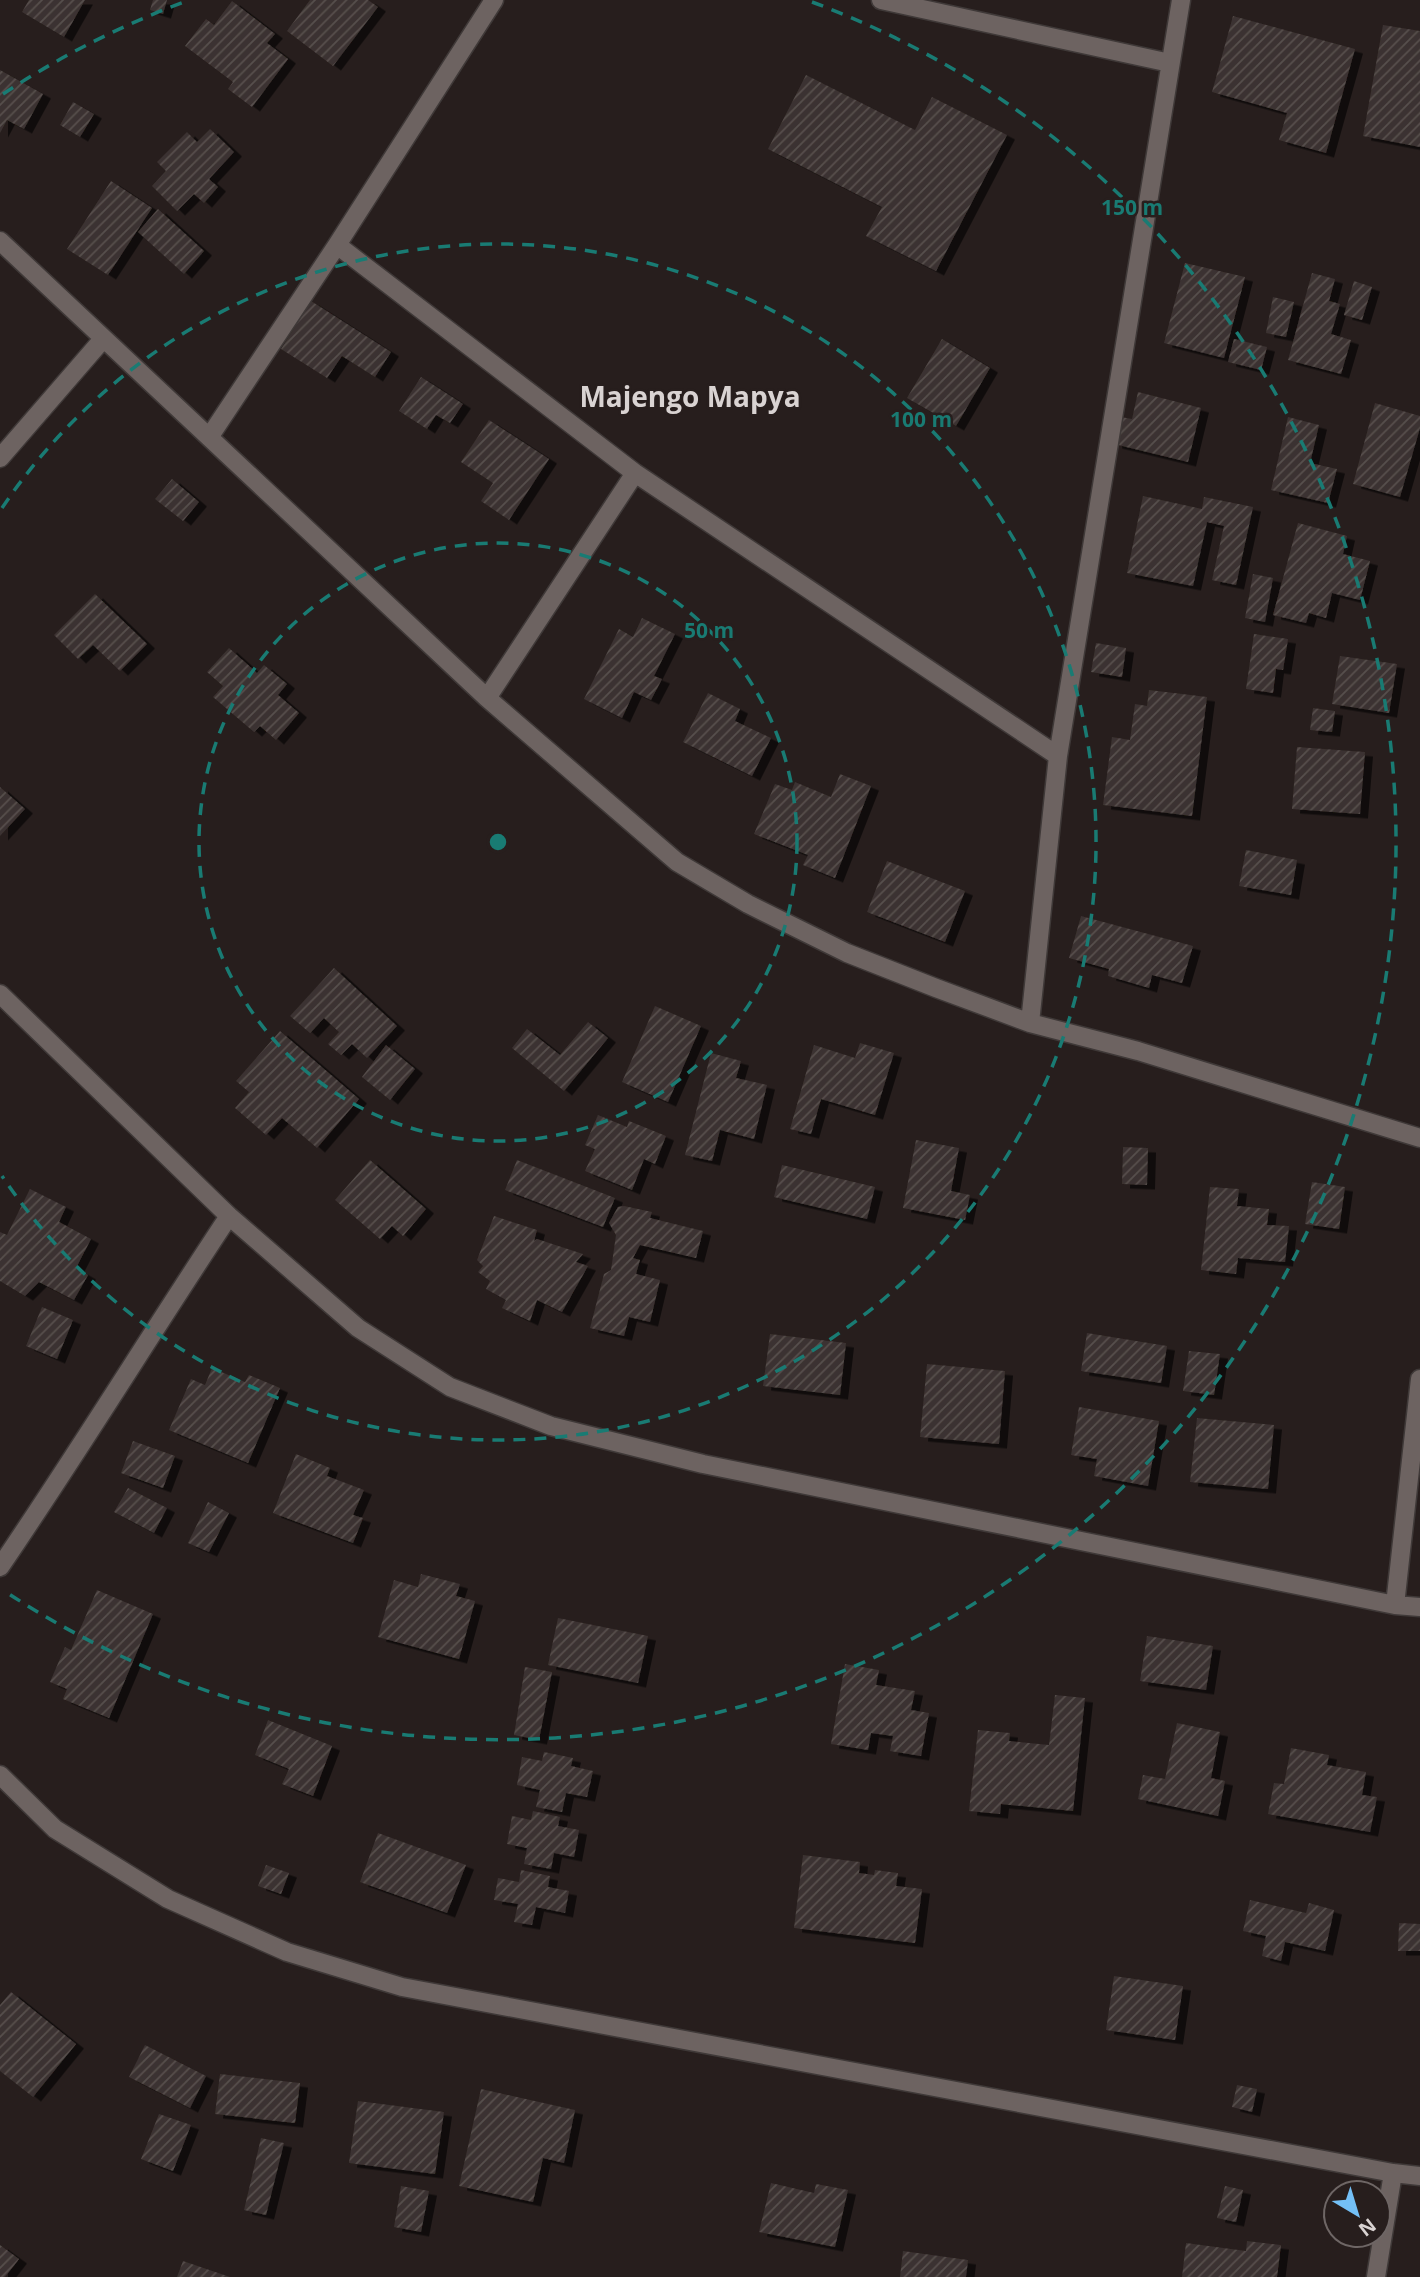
<svg xmlns="http://www.w3.org/2000/svg" width="1420" height="2277" viewBox="0 0 1420 2277" font-family="'Open Sans',sans-serif">
  <style>
    .building { fill: url(#building-hatch); filter: url(#shadow) }
    .lines { fill: none; stroke-linecap: round; stroke-linejoin: round }
    .minor-casing { stroke: #3f3938; stroke-width: 21 }
    .minor { stroke: #6d6361; stroke-width: 18 }
    .ring { fill: none; stroke: #197b73; stroke-width: 3.5; stroke-dasharray: 12 9 }
    .labels { text-anchor: middle; dominant-baseline: central; stroke-width: 5; stroke-linejoin: round; paint-order: stroke }
    .quarter-label { font-size: 28px; font-weight: bold; fill: #d9d3d2; stroke: #271e1d }
    .centre { fill: #197b73; stroke: #271e1d; stroke-width: 3.5 }
    .ring-label { font-size: 21px; text-anchor: middle; font-weight: bold; fill: #197b73; stroke: #271e1d; stroke-width: 5; stroke-linejoin: round; paint-order: stroke }
  </style>
  <defs>
    <pattern id="building-hatch" width="6" height="6" patternUnits="userSpaceOnUse" patternTransform="scale(1.75)"><rect width="6" height="6" fill="#3b3230"/><path d="M-1 1l2-2M0 6l6-6M5 7l2-2" fill="none" stroke="#574f4d"/></pattern>
    <filter id="shadow"><feDropShadow dx="8" dy="4.5" stdDeviation="0" flood-color="#0009"/></filter>
  </defs>
  <rect width="100%" height="100%" fill="#271e1d"/>
  <!-- building -->
  <path class="building" d="M29,0h56l-21,37 -42,-25z
    M153,0h14l-4,14 -13,-4z
    M310,0h58l10,7 -45,59 -46,-35z
    M232,1l43,33 -8,9 21,16 -36,48 -24,-18 5,-7 -48,-36 21,-27 8,6z
    M1233,16l122,33 -29,104 -47,-13 8,-27 -75,-21z
    M1383,25l37,6v116l-57,-11z
    M0,70l43,24 -19,35 -17,-9 -7,13z
    M806,75l109,55 17,-33 75,38 -71,136 -70,-35 16,-29 -114,-58z
    M73,102l21,12 -14,23 -20,-12z
    M210,129l24,23 -25,27 9,8 -14,16 -10,-9 -17,17 -25,-25 14,-15 -9,-9 30,-30 10,10z
    M111,181l41,27 -44,67 -41,-26z
    M158,209l46,42 -20,23 -46,-42z
    M1185,263l60,14 -21,81 -60,-15z
    M1312,273l23,6 -6,22 11,3 -9,30 20,6 -10,34 -53,-14z
    M1354,281l18,6 -10,33 -18,-5z
    M1273,297l21,5 -8,35 -20,-4z
    M311,301l80,51 -16,25 -33,-21 -15,22 -46,-29z
    M942,339l48,29 -34,58 -49,-28z
    M1234,339l33,8 -6,23 -33,-8z
    M421,377l42,27 -13,19 -14,-8 -9,14 -28,-18z
    M1138,392l63,16 -13,54 -74,-18 7,-27 11,2z
    M1375,403l45,13v12l-20,69 -47,-13z
    M1288,417l31,8 -9,38 27,6 -9,34 -57,-13z
    M489,420l60,39 -40,61 -28,-19 12,-18 -32,-21z
    M172,479l27,23 -16,19 -28,-22z
    M1143,496l59,13 2,-12 49,10 -17,78 -24,-5 12,-54 -17,-4 -14,64 -66,-13z
    M1298,523l49,13 -4,18 27,7 -10,39 -28,-7 -6,25 -17,-5 -3,10 -33,-8z
    M1253,574l20,4 -8,44 -20,-4z
    M95,594l52,50 -27,27 -27,-26 -15,14 -24,-24z
    M642,618l33,16 -21,42 8,3 -11,21 -17,-8 -12,26 -38,-19 35,-70 14,8z
    M1254,634l34,5 -5,31 -7,-1 -3,24 -27,-4z
    M1096,643l30,5 -4,29 -31,-5z
    M229,648l28,25 7,-8 23,19 -9,11 21,18 -23,27 -16,-14 -6,6 -41,-35 10,-11 -16,-14z
    M1340,656l57,8 -8,49 -57,-9z
    M1149,690l58,7 -15,119 -89,-11 9,-68 18,3 5,-36 12,2z
    M708,693l32,16 -5,12 36,17 -19,38 -69,-34z
    M1313,708l22,3 -3,21 -22,-2z
    M1297,747l68,5 -5,62 -68,-5z
    M840,774l31,12 -36,92 -32,-13 5,-10 -54,-21 21,-50 17,6 3,-8 36,15z
    M0,787l25,22 -25,27z
    M1246,850l51,10 -6,35 -52,-9z
    M887,861l78,30 -20,51 -78,-30z
    M1081,916l112,30 -11,37 -30,-8 -3,13 -41,-12 1,-7 -40,-11z
    M334,968l63,58 -30,32 -15,-14 -11,11 -13,-11 11,-12 -15,-14 -14,15 -20,-17z
    M655,1006l46,20 -33,76 -46,-20z
    M588,1022l20,16 -44,53 -52,-43 15,-19 33,26z
    M280,1031l79,68 -42,49 -35,-30 -16,17 -31,-27 14,-16 -13,-11z
    M860,1043l34,10 -19,62 -54,-16 -10,35 -21,-5 24,-84 41,13z
    M386,1045l29,24 -25,31 -28,-23z
    M711,1053l30,8 -5,17 31,7 -13,54 -34,-9 -8,31 -27,-6z
    M598,1115l29,12 2,-6 37,15 -11,28 -11,-5 -12,31 -47,-19 10,-22 -10,-4z
    M916,1140l43,8 -8,43 19,4 -5,25 -62,-12z
    M1123,1147l25,1 -1,37 -25,-1z
    M370,1160l56,49 -23,27 -11,-10 -12,13 -45,-39z
    M517,1160l98,38 -12,29 -98,-37z
    M782,1165l93,22 -8,32 -93,-22z
    M1312,1182l33,5 -6,42 -34,-5z
    M1210,1187l29,2 -2,17 32,3 -2,16 22,1 -4,36 -47,-4 -2,16 -35,-4z
    M30,1189l36,18 -7,15 32,17 -15,29 12,7 -14,25 -35,-18 -14,14 -25,-15v-49l7,3z
    M624,1206l28,6 -2,6 53,13 -7,27 -56,-13 -7,13 7,2 -4,14 24,6 -10,42 -21,-5 -5,19 -34,-8 14,-54 7,-4 5,-35 -7,-12 9,-16z
    M494,1216l43,14 -3,11 3,-2 46,15 -7,8 12,4 -26,46 -25,-12 -7,21 -28,-13 4,-8 -20,-11 4,-8 -12,-9 5,-6 -6,-6z
    M42,1307l31,13 -16,39 -31,-13z
    M1087,1333l80,13 -6,37 -80,-12z
    M770,1334l76,9 -6,52 -77,-9z
    M1189,1351l31,3 -6,41 -31,-4z
    M927,1364l78,7 -6,73 -79,-7z
    M212,1368l33,14 4,-7 31,13 -32,75 -79,-33 22,-51 14,6z
    M1079,1407l80,14 -11,65 -54,-10 3,-17 -26,-4z
    M1197,1418l77,7 -6,64 -78,-7z
    M133,1441l42,15 -12,32 -42,-15z
    M296,1454l34,14 -3,8 37,14 -11,25 10,3 -10,25 -80,-30z
    M128,1488l39,20 -13,25 -40,-21z
    M208,1502l21,11 -20,39 -21,-9z
    M421,1574l39,10 -4,12 19,5 -16,58 -81,-22 16,-57 24,7z
    M97,1590l56,24 -44,104 -46,-19 4,-10 -17,-7 15,-35 6,3z
    M558,1618l90,18 -10,47 -90,-18z
    M1147,1636l66,10 -7,44 -66,-9z
    M845,1664l34,6 -3,15 39,6 -4,19 18,3 -8,43 -31,-5 3,-15 -22,-3 -3,17 -37,-6z
    M525,1667l27,5 -13,68 -25,-5z
    M1055,1695l30,3 -12,113 -72,-7 -1,10 -31,-3 9,-81 32,3 -1,8 40,4z
    M268,1720l64,26 -19,50 -31,-12 7,-15 -34,-14z
    M1177,1723l43,9 -9,46 14,3 -7,35 -80,-17 5,-24 22,4z
    M1291,1748l38,7 -2,10 39,7 -4,23 15,2 -7,35 -102,-18 6,-31 10,1z
    M544,1752l29,6 -2,8 22,5 -6,26 -21,-4 -4,19 -26,-5 4,-17 -23,-5 5,-28 20,4z
    M533,1811l27,6 -2,9 21,4 -5,27 -20,-4 -3,16 -27,-5 3,-16 -20,-4 5,-28 19,4z
    M378,1833l88,32 -19,48 -87,-31z
    M803,1855l57,7 -1,11 15,2 1,-5 23,3 -2,13 26,3 -7,54 -121,-15z
    M266,1865l23,8 -8,21 -23,-8z
    M521,1870l29,6 -2,11 21,4 -4,22 -29,-6 -4,18 -18,-3 4,-18 -24,-4 4,-22 21,4z
    M1250,1900l56,13 3,-10 25,7 -9,41 -40,-9 -4,19 -19,-5 4,-20 -23,-5z
    M1399,1923l21,1v27h-22z
    M1114,1976l69,10 -8,54 -69,-10z
    M11,1992l65,52 -43,53 -33,-26v-66z
    M145,2045l61,31 -16,32 -61,-31z
    M220,2074l80,9 -5,40 -80,-9z
    M1237,2085l20,4 -5,23 -20,-5z
    M481,2089l94,21 -11,53 -21,-5 -10,44 -74,-16z
    M358,2101l86,11 -9,62 -86,-11z
    M159,2114l32,11 -18,46 -32,-12z
    M261,2138l23,5 -18,72 -22,-5z
    M771,2183l43,10 2,-9 32,6 -13,57 -76,-15z
    M401,2186l28,5 -8,41 -27,-5z
    M1225,2186l18,4 -7,32 -19,-4z
    M1247,2241l34,4 -4,32h-95l4,-34 60,8z
    M0,2245l19,14 -14,18h-5z
    M903,2251l65,9 -2,17h-66z
    M183,2261l47,16h-53z"/>
  <g class="lines">
    <defs>
      <path id="minor" d="M881,0l289,63
        M0,241l487,457 190,164 71,42 99,49 89,35 94,35 108,28 282,87
        M337,245l298,228 423,283
        M210,436l127,-191 157,-245
        M0,458l103,-119
        M487,698l148,-225
        M0,994l229,222 129,112 92,59 101,39 152,38 692,141 25,2
        M1030,1023l28,-267 123,-756
        M0,1567c79,-116 152,-235 229,-351
        M1395,1605l25,-226
        M0,1775l55,54 113,70 119,53 115,35 991,186 27,3
        M1376,2277l17,-104"/>
    </defs>
    <!-- minor casing -->
    <use href="#minor" class="minor-casing"/>
    <!-- minor -->
    <use href="#minor" class="minor"/>
  </g>
  <!-- distance rings -->
  <g class="ring">
    <circle cx="498" cy="842" r="299"/>
    <path d="M2 508A598 598 0 1 1 2 1176"/>
    <path d="M3 94A897 897 0 0 1 184 2M812 2A897 897 0 1 1 3 1590"/>
  </g>
  <g class="labels">
    <!-- quarter labels -->
    <g class="quarter-label">
      <text x="690" y="396">Majengo Mapya</text>
    </g>
  </g>
  <circle cx="498" cy="842" r="10" class="centre"/>
  <g class="ring-label">
    <text x="1132" y="215">150 m</text>
    <text x="921" y="427">100 m</text>
    <text x="709" y="638">50 m</text>
  </g>
  <!-- north arrow -->
  <g transform="translate(1357 2214) rotate(142)"><circle r="33" fill="#271e1d" stroke="#6e6665" stroke-width="2"/>
  <path d="M0-5L12 26L0 18L-12 26Z" fill="#74c0f6"/>
  <text y="-10" font-size="19" font-weight="bold" text-anchor="middle" fill="#d9d3d2">N</text>
  </g>
</svg>
